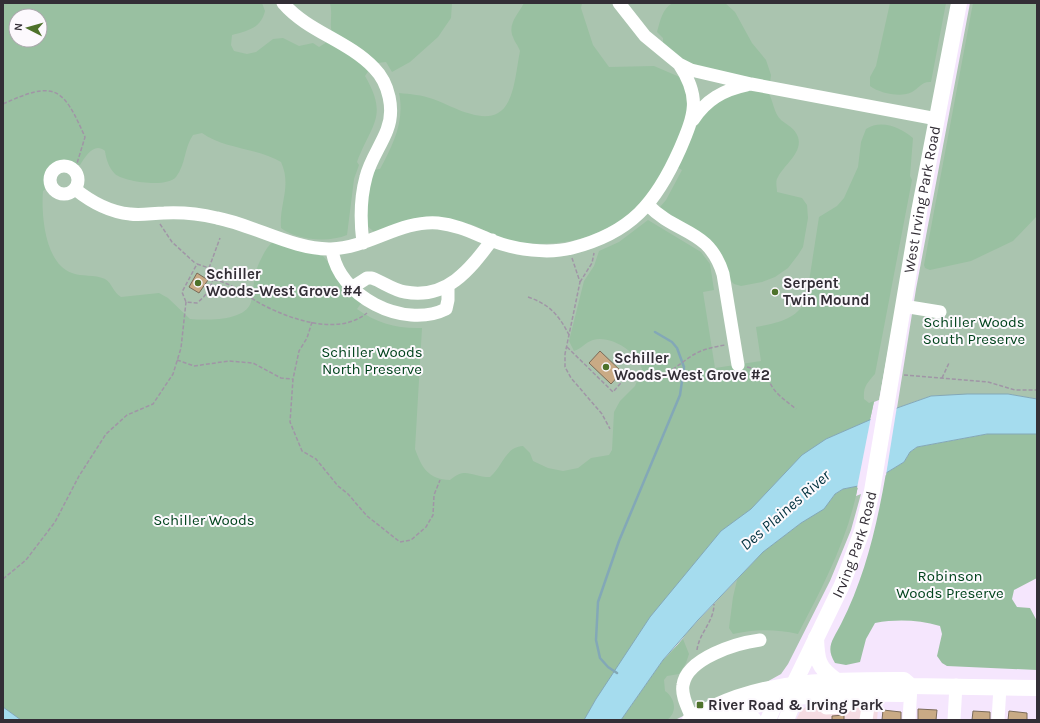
<svg xmlns="http://www.w3.org/2000/svg" width="1040" height="723" viewBox="0 0 1040 723" font-family="Karla,sans-serif">
  <style>
    .commercial { fill: #f5dbe2 }
    .green { fill: #aac4af; fill-rule: evenodd }
    .forest { fill: #99c0a1; fill-rule: evenodd }
    .water { fill: #a5dcee; stroke: #83a8b7 }
    .pier { fill: #f5e6fd }
    .lines { fill: none; stroke-linecap: round; stroke-linejoin: round }
    .stream { stroke: #83a8b7; stroke-width: 2.5 }
    .building { fill: #c9aa85; stroke: #7b6b59 }
    .path { stroke: #a095a6; stroke-width: 1.5; stroke-dasharray: 4 2; stroke-linecap: butt }
    .minor { stroke: #fff; stroke-width: 13 }
    .major { stroke: #fff; stroke-width: 16 }
    .poi-dot { fill: #4e722b; stroke: #fcf9fd; stroke-width: 1.5 }
    .labels { text-anchor: middle; dominant-baseline: central; stroke-width: 4; stroke-linejoin: round; paint-order: stroke }
    .street-label { font-size: 15px; fill: #332e36; stroke: #fcf9fd }
    .poi-label { font-size: 15px; font-weight: bold; fill: #332e36; stroke: #fcf9fd; text-anchor: start }
    .park-label { font-size: 15px; fill: #00431c; stroke: #fcf9fd }
    .water-label { font-size: 16px; font-style: italic; fill: #00313e; stroke: #fcf9fd }
  </style>
  <rect width="100%" height="100%" fill="#f5e6fd"/>
  <!-- commercial -->
  <path class="commercial" d="M879,698l-2,22h-81l4,-8 8,-7 11,-4z"/>
  <!-- green -->
  <path class="green" d="M3,3h949l-73,397 -5,2 -4,18 -44,19 -230,260 -12,21h-563l-18,-13zM16,16h24v24h-24z
    M970,3h67v396l-29,-5 -77,2 -34,12 19,-119z
    M858,486l-2,10 5,-2 -10,36 -21,51 -42,83 -7,10 -18,10 -59,22 -29,14h-54l68,-90 74,-78 85,-64z"/>
  <!-- forest -->
  <path class="forest" d="M3,3h259l3,8c-4,17 -17,20 -33,24l-1,10 3,6 13,3 9,-2 17,-13 10,-1 16,8 14,-3 6,4 8,-5 11,4 31,24 -4,6c24,41 6,48 -8,86l2,3 -5,14 -7,56c-19,8 -50,5 -66,-7 -2,-24 11,-42 0,-66 -23,-14 -57,-13 -79,-29l-9,2c-9,13 -7,29 -17,42 -9,11 -51,5 -61,-3 -6,-6 -9,-15 -10,-23 -11,-9 -19,5 -25,14 -17,2 -21,-12 -34,9l1,14 -4,3c-2,24 2,73 29,82 10,4 22,1 33,6 7,4 8,13 16,18l38,-4 9,5 22,21c15,1 55,3 61,-17 4,-15 1,-25 9,-41 4,-8 7,-15 14,-20l49,15 39,46 -5,7c19,14 41,20 65,19l-7,121c7,19 13,30 35,31 16,-14 21,-3 40,-3 13,-11 15,-30 33,-31l7,7 3,8 15,7 15,3 15,-3 13,-10 18,-3 3,-5 2,-38 6,-11 15,-15 7,-17c-5,-17 -31,-34 -49,-29 -7,2 -12,9 -19,11l-5,-10 15,-60 10,-15 5,-15 20,-9 29,-22 53,32 9,12 4,26 -11,2 12,76 46,-7 -5,-34c21,-4 39,-7 50,-26l13,-84 18,-11 7,-8 14,-31 3,-25 5,-13c15,-10 34,-2 47,9l-3,38 2,4 -37,194c-8,9 -12,13 -11,25l5,4 5,-2 -4,19 -44,19 -24,16 -51,54 -30,22 -71,86 -54,82 -12,21h-563l-18,-13zM16,16h24v24h-24z
    M330,3h122l-1,15 -13,19 -28,25 -18,10 -6,-10 -9,1c-13,-15 -27,-23 -45,-29 -3,-13 1,-18 -2,-31z
    M524,3h58l-1,5 12,37 16,22 45,-1 28,12c4,9 8,22 7,32 -1,10 -14,35 -18,45 -28,69 -92,100 -164,85 -14,-3 -28,-15 -42,-17 -8,0 -17,2 -24,3 -21,3 -42,5 -64,7 -6,-3 -10,-6 -12,-14l6,-49 9,-1c13,-24 25,-48 19,-76 11,1 23,2 34,6 20,7 60,33 75,3 7,-12 9,-36 12,-51 -2,-6 -5,-8 -7,-14 -6,-13 6,-24 11,-34z
    M673,3h52l10,9 17,31 14,17 5,15 -1,8 -76,-16 -31,-20v-9l-6,-6c3,-10 5,-24 16,-29z
    M890,3h56l-15,79c-9,-1 -12,6 -19,10 -11,6 -33,1 -42,-6v-9l6,-11z
    M973,3h64v213l-24,25 -42,20 -41,9 -5,-2 -1,-3z
    M748,91l20,1c6,10 5,20 13,28 6,5 14,8 17,17 5,16 -14,28 -20,40 -3,4 -1,10 -1,15l25,6 5,7 1,13 -5,29 -5,8 -10,13 -13,9 -13,5 -21,4 -7,-2 -4,-4 -10,-28 -10,-13 -36,-19 -14,-13 6,-7 16,-30 -5,-3c12,-27 22,-58 50,-72 6,-3 15,-3 21,-4z
    M987,434h50v144l-23,12 -2,9 5,8 13,1 7,13v49l-90,-4 -5,-3 -5,-7 5,-22 -2,-8c-22,-6 -42,-7 -65,-3l-9,16 -6,23 -14,3 -11,-2c-10,-16 -2,-23 6,-39 24,-47 36,-99 45,-151l18,-11 6,-10 7,-5z
    M858,486c-10,53 -35,100 -60,148 -22,-5 -42,-5 -65,0l-4,-6 4,-31 4,-17 26,-28 38,-29 23,-14 11,-15 8,-5z
    M683,639l6,15 -3,9 -7,11 -12,2 -3,4 1,11c10,7 13,21 2,29h-46l42,-60z"/>
  <!-- water -->
  <path class="water" d="M967,394h41l29,5v35h-50l-70,13 -7,5 -6,10 -18,11 -28,13 -15,3 -8,5 -11,15 -23,14 -38,29 -65,68 -35,40 -42,60h-37l12,-21 54,-82 71,-86 30,-22 51,-54 24,-16 71,-31 34,-12z
    M3,707l18,13h-18z"/>
  <!-- pier -->
  <path class="pier" d="M897,406l-11,69 -29,13 14,-71z"/>
  <g class="lines">
    <!-- stream -->
    <path class="stream" d="M617,673l-9,-6 -8,-9 -4,-18 2,-38 21,-61 61,-146 4,-28 -7,-19 -5,-6 -17,-10"/>
  </g>
  <!-- building -->
  <path class="building" d="M197,273l11,7 -9,13 -10,-6z
    M600,351l22,21 -11,12 -22,-21z
    M918,709l19,1 -1,10h-18z
    M883,710l18,2v8h-19z
    M973,711l17,1v8h-18z
    M1009,711l18,2v7h-19z
    M844,715v5h-12v-4z"/>
  <g class="lines">
    <!-- path -->
    <path class="path" d="M3,104c52,-24 60,-17 82,33l-10,33
      M160,224l12,18 24,22
      M572,258l8,24 -15,72v13l6,11 31,36 8,15
      M197,264l12,4 4,4c1,13 -6,23 -16,31l-11,-1 -4,-10z
      M209,268l11,-30
      M214,280c19,3 32,16 49,25 29,15 76,31 104,8
      M580,282l12,-19 2,-10
      M528,297c21,7 31,18 41,38
      M312,322l-5,16 -8,13 -6,28 -3,43 12,29 14,8 22,27 10,8 19,22 33,26 11,-2 15,-13 7,-12 1,-20 6,-15
      M567,347l46,45 18,-21c21,21 44,-5 62,-16 10,-6 21,-8 32,-10
      M177,360l17,6 35,-5 24,2 28,15 12,1
      M747,367c26,7 18,15 32,28 5,5 11,9 17,14
      M904,375l84,7 27,8h22
      M942,378l7,-15
      M3,579l23,-19 29,-38 24,-46 27,-42 21,-19 26,-11 20,-30 8,-26 5,-46
      M697,650c2,-17 17,-28 17,-46"/>
    <!-- minor -->
    <path class="minor" d="M283,3c25,29 64,37 91,65 15,15 21,42 13,62 -6,16 -17,30 -21,47 -6,22 -6,43 -3,66
      M619,3l26,33 34,28 12,6 60,14 186,35
      M693,120c13,-20 30,-30 54,-35
      M50 180a14 14 0 1 1 28 0a14 14 0 1 1-28 0Z
      M75,189c16,13 34,23 55,25 11,2 23,-1 34,-1 18,-1 36,1 53,5 37,7 77,32 114,31 38,-1 69,-29 107,-26 20,2 37,11 55,18 23,9 55,13 79,7 59,-15 84,-45 108,-99 15,-35 21,-52 -1,-85
      M648,205c29,30 61,23 75,69l15,91
      M332,249c5,47 72,81 114,60l2,-9v-14
      M353,287l14,-9h5c11,4 21,12 33,14 42,8 65,-23 87,-52
      M903,306l37,6
      M826,708l19,-1 3,-3v-10
      M692,718c-4,-10 -11,-22 -9,-33 4,-27 54,-42 77,-45
      M866,720l4,-27
      M909,720l2,-34
      M954,720l2,-35
      M998,720l2,-33"/>
    <!-- major -->
    <g class="major">
      <path d="M816,638c1,21 1,29 20,42"/>
      <path d="M736,710l10,3 8,7"/>
      <path d="M690,720c6,-6 16,-9 24,-13 59,-28 126,-27 190,-27l7,6 126,2"/>
      <path d="M714,720c57,-27 126,-28 188,-26l9,-8"/>
      <path id="s1" d="M768,720l8,-19 18,-17 48,-99 20,-54 10,-40 47,-279 40,-209"/>
      <path d="M786,720l9,-22 -1,-9"/>
    </g>
  </g>
  <!-- markers -->
  <g class="poi-dot">
    <circle cx="198" cy="283" r="4"/>
    <circle cx="775" cy="292" r="4"/>
    <circle cx="606" cy="367" r="4"/>
    <rect x="696" y="701" width="8" height="8" rx="2"/>
  </g>
  <g class="labels">
    <!-- street labels -->
    <g class="street-label">
      <text stroke="none"><textPath href="#s1" startOffset="550">West Irving Park Road</textPath></text>
      <text stroke="none"><textPath href="#s1" startOffset="198">Irving Park Road</textPath></text>
    </g>
    <!-- poi labels -->
    <g class="poi-label">
      <text x="206" y="274">Schiller<tspan x="206" dy="17">Woods-West Grove #4</tspan></text>
      <text x="783" y="283">Serpent<tspan x="783" dy="17">Twin Mound</tspan></text>
      <text x="614" y="358">Schiller<tspan x="614" dy="17">Woods-West Grove #2</tspan></text>
      <text x="708" y="705">River Road &amp; Irving Park</text>
    </g>
    <!-- park labels -->
    <g class="park-label">
      <text x="974" y="322">Schiller Woods<tspan x="974" dy="17">South Preserve</tspan></text>
      <text x="372" y="352">Schiller Woods<tspan x="372" dy="17">North Preserve</tspan></text>
      <text x="204" y="520">Schiller Woods</text>
      <text x="950" y="576">Robinson<tspan x="950" dy="17">Woods Preserve</tspan></text>
    </g>
    <!-- water labels -->
    <g class="water-label">
      <text transform="translate(785 510) rotate(-41)">Des Plaines River</text>
    </g>
  </g>
  <!-- border -->
  <rect width="1040" height="723" fill="none" stroke="#332e36" stroke-width="8"/>
  <!-- north arrow -->
  <g transform="translate(28 28) rotate(276)"><circle r="19" fill="#fcf9fd" stroke="#aca8ad"/>
  <path d="M0-3L7 15L0 10L-7 15Z" fill="#4e722b"/>
  <text y="-6" font-size="11" font-weight="bold" text-anchor="middle" fill="#332e36">N</text>
  </g>
</svg>
